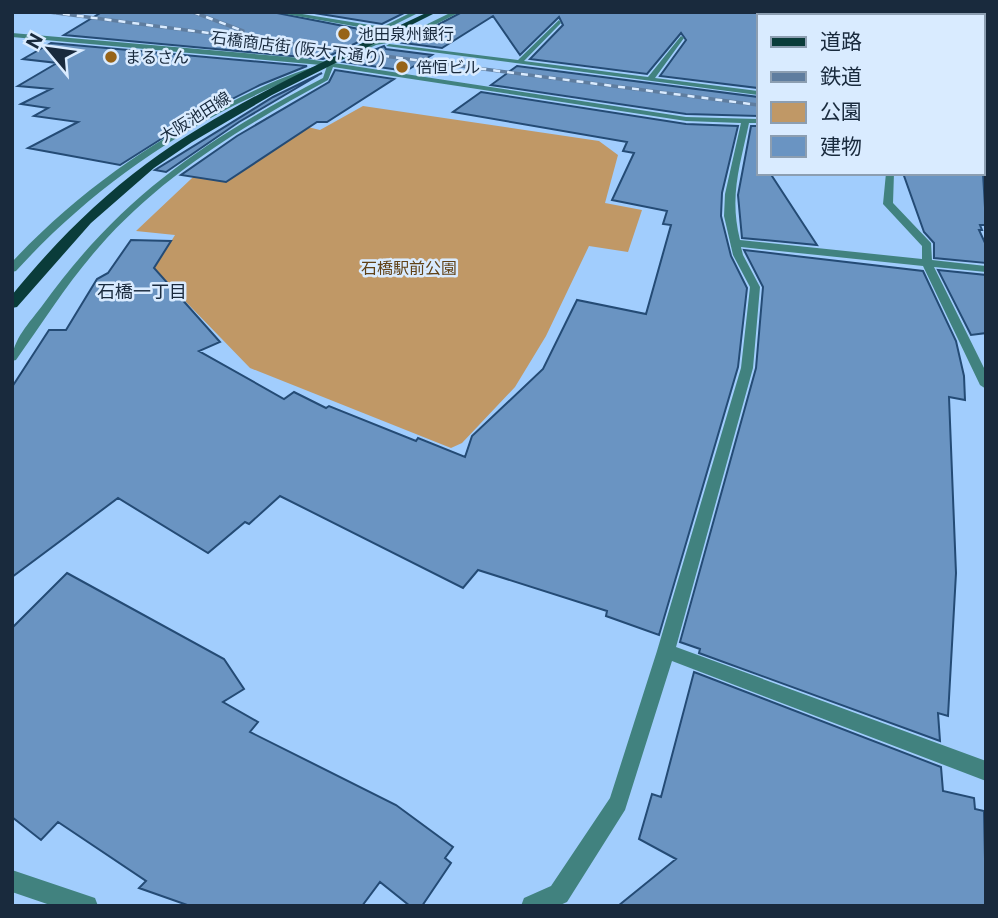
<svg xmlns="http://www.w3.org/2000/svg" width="998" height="918" viewBox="0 0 998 918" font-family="Roboto,'Noto Sans JP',sans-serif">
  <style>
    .green { fill: #c09866 }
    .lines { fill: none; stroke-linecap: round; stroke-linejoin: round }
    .stream { fill: #bc767f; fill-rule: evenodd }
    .building { fill: #6a94c2; stroke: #244b75; stroke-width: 2 }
    .street { fill: #41827f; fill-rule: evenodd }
    .primary { fill: #0a3c3a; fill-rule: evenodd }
    .rail-casing { stroke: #5f7d9f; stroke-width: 3.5 }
    .rail { stroke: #d9ebff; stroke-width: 2.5; stroke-dasharray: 7; stroke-linecap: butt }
    .poi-dot { fill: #976418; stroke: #d9ebff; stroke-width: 2.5 }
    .labels { text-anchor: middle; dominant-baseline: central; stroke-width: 5; stroke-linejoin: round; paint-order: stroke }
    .far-poi-label { font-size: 16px; fill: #192a3d; stroke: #d9ebff; text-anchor: start }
    .far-street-label { font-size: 16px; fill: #192a3d; stroke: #d9ebff }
    .far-park-label { font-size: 16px; fill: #604116; stroke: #d9ebff }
    .far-neighbourhood-label { font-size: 18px; fill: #192a3d; stroke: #d9ebff }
  </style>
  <rect width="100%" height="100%" fill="#a1cdfd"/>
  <!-- green -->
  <path class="green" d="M363,106l236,35 19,14 -13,48 37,7 -14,42 -39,-6 -43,90 -31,51 -53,56 -11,5 -201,-80 -96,-99 21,-34 -39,-4 73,-69 45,-31 13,-14 53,13z"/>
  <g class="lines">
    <!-- stream -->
    <path class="stream" d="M861,12h10l8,4h-10z"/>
  </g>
  <!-- building -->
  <path class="building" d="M102,12h170l97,19 2,5 -48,23 -259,-24z
    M308,12h98l-24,12z
    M462,12h296v76l-98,-12 26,-36 -5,-7 -34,41 -117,-15 33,-34 -4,-8 -39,38 -27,-39 -51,32 -39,-5z
    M51,43l256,23 -47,19 -64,32 -76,48 -92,-17 50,-26 -44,-6 14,-8 -27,-4 30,-15 -33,-3 39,-23 -34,-4z
    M384,46l2,3 46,6 -26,16 -62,-9z
    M517,66l241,31v19l-72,-2 -195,-29z
    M335,70l59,9 -67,43h-10l-91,60 -45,-7 56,-39 92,-54z
    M322,73l-83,49 -73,50 -11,-2 118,-73z
    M481,92l205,32 52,2 -16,67 -1,23 10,40 16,32 -9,79 -79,268 -53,-19 1,-5 -129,-41 -15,18 -183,-92 -31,28 -4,-2 -37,31 -90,-55 -106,79v-190l37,-57h17l31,-51 11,-6 23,-33 40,1 -17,27 66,74 -21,9 85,48 10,-7 32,16 3,-2 87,35 2,-3 47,19 7,-21 71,-67 34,-69 69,14 25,-89 -8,-1 4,-13 -55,-11 22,-47 -11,-2 4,-9 -174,-30z
    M751,126h7v47h12l47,72 -75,-7 -4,-43z
    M903,173h80l3,52h-6l2,5h-3l7,15v18l-52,-5v-15l-10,-11z
    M744,250l179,21 33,70 8,35 1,24 -16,-3 7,176 -8,143 -10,-3 2,28 -241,-88 1,-4 -20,-7 76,-274 7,-81z
    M938,270l48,5v58l-15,2z
    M67,573l157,86 20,30 -21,13 35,20 -8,10 146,73 57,42 -8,11 6,5 -29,43h-12l-30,-24 -18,24h-172l-51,-18 7,-7 -88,-59 -17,18 -29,-23v-189z
    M694,672l247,95 2,24 31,7 1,11 9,2 2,95h-368l58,-47 -37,-20 13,-45 9,3z"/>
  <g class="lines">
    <!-- street -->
    <path class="street" d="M274,12h16l92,15 30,-15h8l-46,23 -3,-2 5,-3z
      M452,12h8l-55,28 -29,5 -17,8 -3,-2 16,-9 29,-5z
      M772,12l14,2 -3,2z
      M849,12h10l9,4h-10z
      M559,20l2,3 -37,38 124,16 33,-41 3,2 -29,40 103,13v4l-372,-49 3,-2 129,16z
      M12,33l289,25 385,59 72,2v4h-9c-9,43 -20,73 -9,117l182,19v-13l-39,-42 3,-31h8l-1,30 38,40 1,17 54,6v6l-52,-5 52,105v17l-6,-4 -57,-119 -182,-19 2,8 17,32 -7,81 -77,279 310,114v20l-314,-120 -47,149 -58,92 -9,4h-37l3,-8 27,-12 59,-88 47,-147 84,-283 9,-81 -17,-32 -9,-39 1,-22 16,-71 -55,-2 -353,-54 -5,13c-83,45 -166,95 -229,167 -31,35 -56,75 -83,113l-4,1c0,-21 18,-39 30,-55 79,-110 163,-166 281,-228l4,-12 -4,-1v3c-31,9 -59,23 -88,37 -84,43 -156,97 -219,166l-4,1v-10c62,-66 134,-118 215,-158 30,-15 60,-30 94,-39l-309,-28z
      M982,58l4,1v5l-4,-1z
      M982,139h4v5h-4z
      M12,870l83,28 3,8h-45l-41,-14z"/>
    <!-- primary -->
    <path class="primary" d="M428,12h9l-165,83 -80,47 -38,26 -63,55 -74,84 -5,1v-13c40,-49 83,-93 134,-131 86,-63 186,-106 282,-152z"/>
    <defs>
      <path id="rail" d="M49,12l709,93
        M193,12l50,19
        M982,132l4,1"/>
    </defs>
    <!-- rail casing -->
    <use href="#rail" class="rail-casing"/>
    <!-- rail -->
    <use href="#rail" class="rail"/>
  </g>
  <!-- markers -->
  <g class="poi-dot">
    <circle cx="344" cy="34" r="7"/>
    <circle cx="111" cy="57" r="7"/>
    <circle cx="402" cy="67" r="7"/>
  </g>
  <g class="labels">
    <!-- far-poi labels -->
    <g class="far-poi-label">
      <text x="358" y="34">池田泉州銀行</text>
      <text x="125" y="57">まるさん</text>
      <text x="416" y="67">倍恒ビル</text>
    </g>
    <!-- far-street labels -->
    <g class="far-street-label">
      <text transform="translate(298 48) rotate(7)">石橋商店街 (阪大下通り)</text>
      <text transform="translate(195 117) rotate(-32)">大阪池田線</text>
    </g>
    <!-- far-park labels -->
    <g class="far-park-label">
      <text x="409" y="268">石橋駅前公園</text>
    </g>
    <!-- far-neighbourhood labels -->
    <g class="far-neighbourhood-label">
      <text x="142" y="291">石橋一丁目</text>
    </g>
  </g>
  <!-- border -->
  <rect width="998" height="918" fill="none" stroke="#192a3d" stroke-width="28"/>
  <!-- legend -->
  <rect x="757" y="14" width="228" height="161" fill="#d9ebff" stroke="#8c9eb1" stroke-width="2"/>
  <rect x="771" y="37" width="35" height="10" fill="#0a3c3a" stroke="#8c9eb1" stroke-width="2"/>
  <text x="820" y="49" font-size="21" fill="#192a3d">道路</text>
  <rect x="771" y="72" width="35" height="10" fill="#5f7d9f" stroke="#8c9eb1" stroke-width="2"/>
  <text x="820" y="84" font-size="21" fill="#192a3d">鉄道</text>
  <rect x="771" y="102" width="35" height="21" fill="#c09866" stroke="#8c9eb1" stroke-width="2"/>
  <text x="820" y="119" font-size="21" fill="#192a3d">公園</text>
  <rect x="771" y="136" width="35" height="21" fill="#6a94c2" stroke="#8c9eb1" stroke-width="2"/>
  <text x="820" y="154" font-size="21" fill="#192a3d">建物</text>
  <!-- north arrow -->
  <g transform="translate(49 49) rotate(299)" stroke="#d9ebff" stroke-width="5" paint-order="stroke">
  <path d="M0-5L12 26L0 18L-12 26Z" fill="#192a3d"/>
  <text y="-10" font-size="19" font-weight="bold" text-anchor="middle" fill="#192a3d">N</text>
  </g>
</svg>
